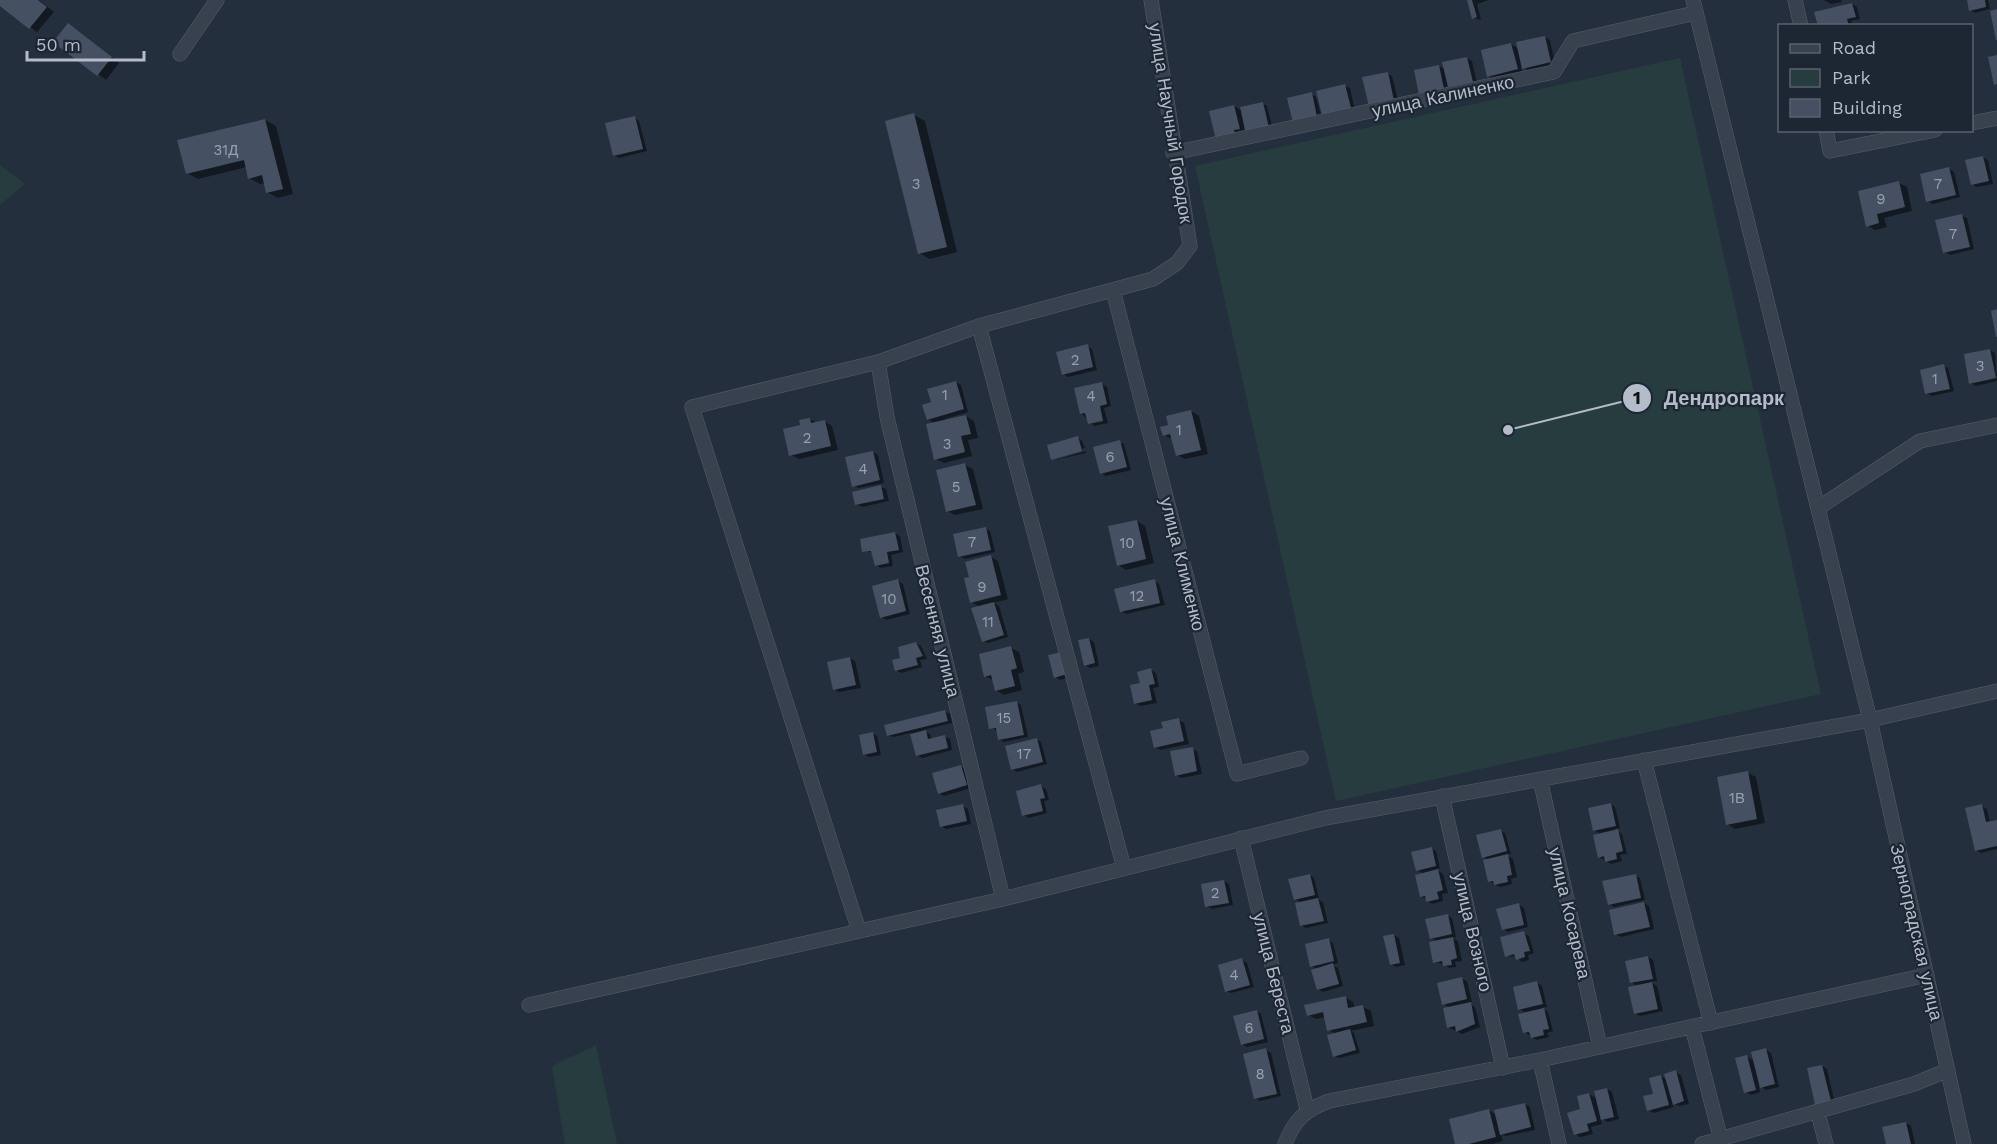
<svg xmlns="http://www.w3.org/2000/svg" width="1997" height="1144" viewBox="0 0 1997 1144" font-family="'Work Sans',sans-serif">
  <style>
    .green { fill: #263c3f }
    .shadow { fill: #0007 }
    .building { fill: #455162 }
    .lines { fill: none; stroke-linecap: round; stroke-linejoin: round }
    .street-casing { stroke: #565f6c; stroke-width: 15 }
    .street { stroke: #38414e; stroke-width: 14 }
    .labels { text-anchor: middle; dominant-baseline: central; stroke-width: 4.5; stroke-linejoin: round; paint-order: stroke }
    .number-label { font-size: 15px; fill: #98a1af }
    .street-label { font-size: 18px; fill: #b4bcc9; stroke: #1d2633 }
    .leader { fill: none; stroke: #b4bcc9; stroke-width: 2 }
    .callout-dot { fill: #b4bcc9; stroke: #1d2633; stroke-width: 2 }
    .mark-label { font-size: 18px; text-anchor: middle; font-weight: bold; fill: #111 }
    .callout-label { font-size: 20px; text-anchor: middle; font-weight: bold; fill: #b4bcc9; stroke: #1d2633; stroke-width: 4.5; stroke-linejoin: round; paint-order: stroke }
  </style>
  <rect width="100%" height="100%" fill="#242f3e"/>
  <!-- green -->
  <path class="green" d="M1680,58l141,636 -485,107 -141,-635z
    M0,165l25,19 -25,21z
    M596,1045l21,99h-52l-13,-78z"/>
  <!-- shadow -->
  <path class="shadow" d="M0,0h39l15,12 -17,20 -37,-28z
    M1468,0h21l-12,4 4,16 -8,-2z
    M1824,0h17l1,2 -11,2z
    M1968,0h20l2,9 -15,4 -5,-3z
    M1852,4l5,3 3,12 -9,2 2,5h-34z
    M76,29l43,34 -13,17 -51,-38z
    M1545,37l5,3 5,24 -27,6 -7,-4 1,6 -29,7 -5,-3 23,-32 8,5z
    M1467,58l5,3 5,23 -23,5 -7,-4 1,6 -32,-20 23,-5 7,4z
    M1387,73l5,3 7,28 -24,5z
    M1345,86l5,2 5,22 -26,7z
    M1312,94l4,3 6,22 -23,6z
    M1262,103l5,3 6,24 -21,2 -8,-5 1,4 -27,8 16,-33 9,5z
    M914,115l11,6 32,131 -27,7 -11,-6z
    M635,118l4,3 8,30 -28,7 -5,-3z
    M265,120l11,6 17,68 -15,4 -11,-6 -2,-9 -5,1 -11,-6 -2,-11 -49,12 -11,-6z
    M1983,157l5,3 5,24 -16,3 -5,-3z
    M1949,169l5,3 6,25 -27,7 -5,-3z
    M1899,183l8,4 5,24 -28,7 3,9 -12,3 -7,-4z
    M1962,216l5,2 7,31 -24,6 -5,-3z
    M1087,346l5,3 5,21 -29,7 -5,-3z
    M1990,350l5,3 2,28 -21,5 -5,-3z
    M1943,366l5,2 6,23 -22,5 -5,-3z
    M956,382l5,3 7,27 -23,7 1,2 20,-5 8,5 4,17 -10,2 4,16 -28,7 -8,-4 -1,-35 -7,-5 5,-16z
    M1102,384l5,3 4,19 -7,2 4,15 -14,3 -13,-13z
    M1191,411l8,5 9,38 -23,5 -8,-4 -5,-16 -8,-4 6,-9z
    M810,419l7,4 7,-2 8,5 6,24 -39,9 -8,-4 11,-29z
    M1078,438l4,3 3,7 -33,11z
    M1119,442l5,2 7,26 -25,6 -5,-3z
    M1086,451v2l-31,7z
    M873,452l5,3 6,28 -25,5 -5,-2z
    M965,465l8,4 10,40 -28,6 -8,-4z
    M881,487l5,2 3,12 -27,6 -5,-3z
    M1137,521l8,5 9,37 -28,7 -8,-5z
    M985,528l5,3 5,21 -30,7 -5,-3z
    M895,533l5,3 3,16 -12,3 2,11 -12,2 -5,-3 -2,-12 -10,-2z
    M990,556l8,5 10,38 -14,4 5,3 9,31 -20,6 -5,-2 -3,-34 -9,-5 -1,-24z
    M898,581l5,3 7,30 -24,6 -5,-3z
    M1155,581l4,3 6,21 -39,9 -5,-3z
    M1089,639l5,3 5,24 -9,2 -5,-3z
    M916,643l5,3 6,13 -7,1 2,7 -21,6 -5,-3z
    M1011,648l8,4 5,20 -6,2 4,16 -18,5 -8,-5 -2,-9 -9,-5z
    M1061,654l10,23 -11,3 -5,-3z
    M850,658l5,3 6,27 -22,4 -5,-3z
    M1151,670l5,3 3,14 -6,1 4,15 -17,3 -5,-3 7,-19z
    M1016,702l5,3 7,32 -24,5 -5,-3 -1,-8 -7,-3z
    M945,712l5,2 2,9 -29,7 7,4 2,6 13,-3 5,2 2,11 -30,8 -5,-3 -6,-22 -18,4 -5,-2z
    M1179,720l5,3 5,21 -29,6 -5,-3z
    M872,733l5,3 4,19 -12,2 -5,-3z
    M1036,739l5,3 6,22 -30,8 -5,-3z
    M1192,749l5,2 5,23 -21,4 -5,-3z
    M961,767l5,3 5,18 -27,8 -5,-3z
    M1748,773l8,4 9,46 -30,6 -8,-5z
    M1041,786l5,3 3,11 -5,1 3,12 -18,5 -5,-3z
    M1611,804l4,3 5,21 -5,1 7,5 5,20 -7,1 2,6 -11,3 -12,-7 3,-22 -8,-5z
    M963,806l5,3 3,15 -25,5 -5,-3z
    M1982,806l5,3 3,14 7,-2v28l-16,4 -5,-3z
    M1501,831l4,2 6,21 -5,1 7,4 4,18 -6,2 1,5 -12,3 -11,-6v-21l-5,-3z
    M1431,848l5,3 4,17 -4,1 7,5 5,19 -6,1 1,7 -11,3 -11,-8 3,-22 -7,-4z
    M1310,875l4,3 5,20h-3l7,4 5,21 -22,5 -5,-3 1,-22 -7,-4z
    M1635,876l5,2 5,22 -31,7 -5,-3z
    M1224,881l5,3 4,21 -21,4 -5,-3z
    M1644,903l5,3 5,23 -33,8 -5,-3z
    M1519,905l5,3 4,19 -20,5 -5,-3z
    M1447,915l5,3 4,19 -4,1 6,3 4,20 -7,1 1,5 -7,1 -5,-4 -10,-2 3,-21 -6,-3z
    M1524,933l5,3 5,17 -6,2 1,5 -7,2 -5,-5 -10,-1z
    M1394,935l5,3 6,27 -9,2 -5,-3z
    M1328,940l5,3 5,20 -6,2 6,3 5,18 -20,6 -5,-3v-20l-7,-3z
    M1648,957l5,3 4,21 -7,1 7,4 6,25 -23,5 -5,-3 3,-26 -7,-5z
    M1242,960l5,3 7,24 -23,6 -5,-2z
    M1462,979l5,2 5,21 -4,1 7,4 5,20 -18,7 -14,-7 2,-19 -6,-4z
    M1537,983l5,3 5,21 -6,1 7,4 5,19 -6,2 2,4 -12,3 -13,-8 3,-19 -8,-4z
    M1345,997l8,5 2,6 8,-1 8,4 3,15 -23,5 3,2 6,20 -21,5 -5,-2 2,-22 -7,-4 -3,-13 -10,2 -8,-4z
    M1256,1011l5,3 7,28 -21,5 -5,-3z
    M1266,1050l5,3 10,43 -21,5 -5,-3z
    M1766,1050l5,3 8,34 -13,3 -7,-5 1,7 -9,3 -5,-3 1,-35 8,4z
    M1822,1066l5,3 8,35 -13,3z
    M1676,1072l5,3 8,29 -10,2 -7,-3 2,4 -20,6 -5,-3 12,-34 6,4z
    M1607,1089l5,3 7,27 -11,3 -8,-4 2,6 -11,3 2,7 -13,3 -5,-3 14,-40 9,5z
    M1525,1104l5,3 5,23 -29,6 -5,-2 2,7 -11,3h-35l31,-34 9,5z
    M1906,1123l5,3 4,18h-27z"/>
  <!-- building -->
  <path class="building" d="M0,0h38l9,7 -18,22 -29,-23z
    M1467,0h5l5,17 -5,2z
    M1967,0h18l1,7 -17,4z
    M1852,3l4,14 -9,2 2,7h-31l-4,-14z
    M1997,9v31h-1l-6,-29z
    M68,23l44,34 -15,19 -44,-34z
    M1545,36l6,26 -29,7 -6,-27z
    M1511,43l7,26 -31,8 -6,-27z
    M1997,55v29l-3,1 -6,-28z
    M1467,57l6,25 -25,5 -6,-25z
    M1439,65l5,24 -25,6 -5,-25z
    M1388,72l6,29 -25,6 -7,-30z
    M1345,84l6,24 -29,7 -6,-24z
    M1312,92l5,25 -24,6 -6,-25z
    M1263,102l6,26 -24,2 -5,-23z
    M1234,105l6,24 -6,1 1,5 -19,5 -7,-29z
    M914,113l33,134 -29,7 -33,-133z
    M635,116l8,33 -30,7 -8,-33z
    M265,119l18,70 -17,4 -4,-18 -14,4 -4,-19 -58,14 -9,-34z
    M1983,156l6,25 -18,4 -6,-25z
    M1949,167l7,28 -30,7 -6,-28z
    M1899,181l6,26 -28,7 2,9 -13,4 -8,-36z
    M1962,214l8,33 -27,6 -8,-33z
    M1997,309v28h-1l-5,-26z
    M1088,344l5,23 -31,8 -6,-23z
    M1990,349l6,29 -27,6 -5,-30z
    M1944,364l6,25 -25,5 -5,-24z
    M956,381l8,28 -37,11 -5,-15 9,-3 -4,-13z
    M1102,382l5,22 -7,2 3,15 -15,3 -3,-11 -5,1 -6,-26z
    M1191,410l10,40 -25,6 -6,-22 -7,2 -3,-9 8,-2 -2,-9z
    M966,415l5,19 -10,2 4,16 -31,8 -8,-36z
    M810,418l1,5 14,-3 6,26 -42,10 -6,-27 17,-4 -1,-5z
    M1078,436l4,15 -31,9 -4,-15z
    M1120,440l7,27 -27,7 -7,-27z
    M873,451l7,29 -28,7 -7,-30z
    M965,463l11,42 -30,7 -10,-42z
    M881,485l3,14 -29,6 -3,-13z
    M1137,520l9,39 -29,7 -9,-40z
    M986,527l5,23 -33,7 -5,-23z
    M895,532l4,18 -12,2 2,11 -14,3 -4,-15 -9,1 -2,-13z
    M991,555l10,40 -31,8 -6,-25 5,-1 -4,-15z
    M898,579l8,32 -26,7 -8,-32z
    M1155,579l5,24 -40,9 -6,-23z
    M994,602l10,33 -22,7 -11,-34z
    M1089,638l6,25 -11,3 -6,-26z
    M916,642l7,14 -7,2 2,7 -23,6 -3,-11 8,-2 -2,-11z
    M1011,646l6,22 -6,2 4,16 -20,5 -4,-16 -7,2 -5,-23z
    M1062,652l5,22 -13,4 -6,-23z
    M850,657l6,28 -23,5 -6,-28z
    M1151,668l4,16 -6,1 3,15 -18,4 -4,-19 10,-2 -3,-11z
    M1017,701l7,34 -26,5 -2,-12 -7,1 -4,-22z
    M945,710l3,11 -61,15 -3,-11z
    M1179,718l5,23 -30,7 -4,-17 13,-3 -2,-6z
    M926,730l2,9 17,-4 3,13 -32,8 -6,-22z
    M873,732l4,20 -14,3 -4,-20z
    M1037,738l6,24 -32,8 -6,-24z
    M1193,747l4,24 -22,5 -5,-25z
    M961,765l6,20 -29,9 -6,-21z
    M1748,771l9,48 -31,6 -9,-48z
    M1041,784l4,14 -5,1 3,12 -21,5 -6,-25z
    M1611,803l5,23 -23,5 -5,-23z
    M963,804l4,17 -27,6 -4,-17z
    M1982,804l4,18 11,-2v26l-22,5 -10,-43z
    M1501,829l6,22 -25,7 -6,-23z
    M1618,829l5,22 -7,2 1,6 -12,3 -1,-6 -6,2 -5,-23z
    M1432,847l4,19 -20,5 -5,-19z
    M1508,854l4,21 -5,1 1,6 -14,3 -1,-4 -5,1 -5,-22z
    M1438,869l5,21 -6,2 2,7 -13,3 -1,-6 -5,1 -5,-22z
    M1310,874l5,21 -21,5 -6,-21z
    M1636,874l5,24 -33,7 -6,-24z
    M1224,880l5,23 -24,4 -4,-23z
    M1318,898l6,23 -24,5 -5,-23z
    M1644,902l6,25 -36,8 -5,-25z
    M1519,903l5,22 -22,5 -6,-21z
    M1448,914l4,20 -22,5 -5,-20z
    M1524,931l6,20 -6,1 1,5 -9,3 -2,-6 -9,3 -5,-20z
    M1394,934l6,29 -10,2 -7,-29z
    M1453,937l4,21 -6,2 1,5 -9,1 -1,-5 -9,2 -4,-21z
    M1329,938l5,23 -24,6 -5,-23z
    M1648,956l5,23 -23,4 -5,-22z
    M1242,958l8,27 -25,7 -7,-27z
    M1333,963l6,21 -22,6 -6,-20z
    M1462,977l5,22 -25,6 -5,-22z
    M1537,981l6,23 -25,6 -5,-23z
    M1652,982l6,27 -24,5 -6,-27z
    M1346,996l2,12 15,-3 4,17 -40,9 -4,-19 -16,4 -3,-11z
    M1471,1002l4,22 -19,8 -1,-6 -8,2 -4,-20z
    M1544,1008l5,21 -6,1 1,5 -13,3 -2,-6 -6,1 -5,-19z
    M1257,1010l7,29 -23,6 -8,-29z
    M1350,1029l6,21 -23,7 -6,-22z
    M1266,1048l11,46 -23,5 -11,-45z
    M1766,1048l9,36 -15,4 -9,-36z
    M1747,1055l9,35 -12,3 -9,-35z
    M1822,1065l9,36 -16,4 -8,-37z
    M1676,1070l8,31 -11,4 -9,-31z
    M1661,1075l8,30 -22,6 -4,-15 10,-2 -4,-16z
    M1607,1088l7,29 -13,3 -7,-29z
    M1589,1093l8,28 -10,3 2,7 -15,4 -7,-22 13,-4 -3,-13z
    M1525,1103l6,24 -31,8 -6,-25z
    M1489,1109l7,28 -27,7h-14l-6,-25z
    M1906,1122l5,22h-25l-4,-17z"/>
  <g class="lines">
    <defs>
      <path id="street" d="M1693,0l177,720 94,424
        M1795,0l6,26
        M180,54l37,-54
        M1972,123l25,-5
        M1826,130l4,21 105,-21
        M1173,153l381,-81 19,-31 122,-28
        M1113,290l124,484 64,-16
        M979,326l145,542
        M878,362l9,55 116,482
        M1818,508l102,-67 77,-16
        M1644,760l67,263
        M1540,779l60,268
        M1442,796l61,272
        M1241,838l66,271
        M859,931l-167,-524 186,-45 101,-36 174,-47 24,-16 13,-17 -39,-246
        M529,1005l474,-106 322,-81 545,-98 127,-29
        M1692,1027l30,117
        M1540,1060l19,84
        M1818,1113l8,31
        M1285,1144c9,-24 20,-34 44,-43l211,-41 387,-85
        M1702,1144l212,-60 34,-14"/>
    </defs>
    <!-- street casing -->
    <use href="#street" class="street-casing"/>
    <!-- street -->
    <use href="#street" class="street"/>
  </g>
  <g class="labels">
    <!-- number labels -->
    <g class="number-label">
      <text x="226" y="150">31Д</text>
      <text x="916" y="184">3</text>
      <text x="1938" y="184">7</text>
      <text x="1881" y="199">9</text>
      <text x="1953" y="234">7</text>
      <text x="1075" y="360">2</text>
      <text x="1980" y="366">3</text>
      <text x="1935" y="379">1</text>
      <text x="945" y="395">1</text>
      <text x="1091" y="396">4</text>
      <text x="1179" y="430">1</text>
      <text x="807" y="438">2</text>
      <text x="947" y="444">3</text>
      <text x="1110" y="457">6</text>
      <text x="863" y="469">4</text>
      <text x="956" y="487">5</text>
      <text x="972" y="542">7</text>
      <text x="1127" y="543">10</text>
      <text x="982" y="587">9</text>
      <text x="1137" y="596">12</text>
      <text x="889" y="599">10</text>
      <text x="988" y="622">11</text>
      <text x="1004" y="718">15</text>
      <text x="1024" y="754">17</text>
      <text x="1737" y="798">1В</text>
      <text x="1215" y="893">2</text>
      <text x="1234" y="975">4</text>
      <text x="1249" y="1028">6</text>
      <text x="1260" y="1074">8</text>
    </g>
    <!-- street labels -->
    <g class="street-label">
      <text transform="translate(1443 96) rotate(-12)">улица Калиненко</text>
      <text transform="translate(1171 123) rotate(81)">улица Научный Городок</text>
      <text transform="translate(1183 564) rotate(76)">улица Клименко</text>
      <text transform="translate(938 631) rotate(76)">Весенняя улица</text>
      <text transform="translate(1570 913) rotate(77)">улица Косарева</text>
      <text transform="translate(1473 932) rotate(77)">улица Возного</text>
      <text transform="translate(1917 932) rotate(77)">Зерноградская улица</text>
      <text transform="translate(1274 973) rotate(76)">улица Береста</text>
    </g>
  </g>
  <!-- callouts -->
  <path class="leader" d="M1508 430L1637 398"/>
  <g class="callout-dot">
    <circle cx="1508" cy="430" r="6"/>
    <circle cx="1637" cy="398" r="15"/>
  </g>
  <g class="mark-label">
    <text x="1637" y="404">1</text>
  </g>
  <g class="callout-label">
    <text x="1724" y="405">Дендропарк</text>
  </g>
  <!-- legend -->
  <rect x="1778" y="24" width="195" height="108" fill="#1d2633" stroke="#59626f" stroke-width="1.5"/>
  <rect x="1790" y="44" width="30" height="9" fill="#38414e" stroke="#59626f" stroke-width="1.5"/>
  <text x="1832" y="54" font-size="18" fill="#b4bcc9">Road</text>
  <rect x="1790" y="69" width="30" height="18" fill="#263c3f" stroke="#59626f" stroke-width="1.5"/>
  <text x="1832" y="84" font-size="18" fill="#b4bcc9">Park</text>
  <rect x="1790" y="99" width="30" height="18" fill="#455162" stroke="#59626f" stroke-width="1.5"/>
  <text x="1832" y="114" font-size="18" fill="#b4bcc9">Building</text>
  <!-- scale -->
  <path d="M27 51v9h117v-9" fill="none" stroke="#b4bcc9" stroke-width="3"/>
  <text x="36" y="51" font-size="18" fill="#b4bcc9" stroke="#1d2633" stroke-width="4.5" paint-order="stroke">50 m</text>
</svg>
